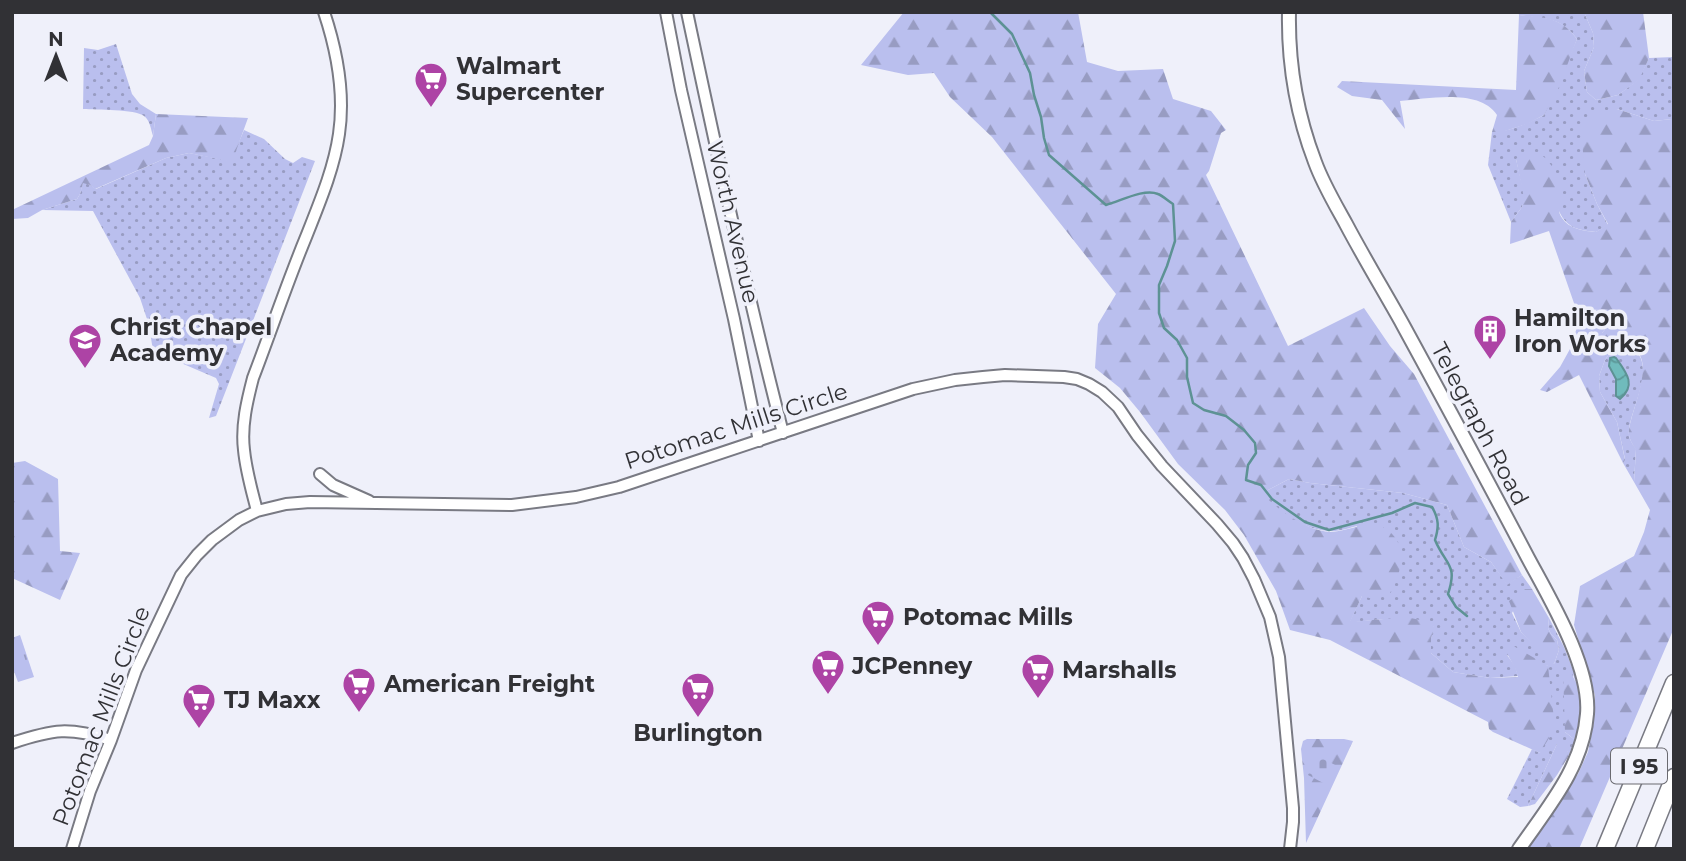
<svg xmlns="http://www.w3.org/2000/svg" width="1686" height="861" viewBox="0 0 1686 861" font-family="Montserrat,sans-serif">
  <style>
    .grass { fill: url(#grass-dots) }
    .forest { fill: url(#forest-firs) }
    .cemetery { fill: url(#cemetery-stones) }
    .park { fill: url(#park-tufts) }
    .water { fill: url(#water-waves); stroke: #5d9294; stroke-width: 2 }
    .lines { fill: none; stroke-linecap: round; stroke-linejoin: round }
    .stream { stroke: #5d9294; stroke-width: 2.5 }
    .tertiary-casing { stroke: #797a83; stroke-width: 14 }
    .secondary-casing { stroke: #797a83; stroke-width: 16 }
    .motorway-casing { stroke: #797a83; stroke-width: 19 }
    .tertiary { stroke: #fff; stroke-width: 10 }
    .secondary { stroke: #fff; stroke-width: 12 }
    .motorway { stroke: #fff; stroke-width: 16 }
    .labels { text-anchor: middle; dominant-baseline: central; stroke-width: 7; stroke-linejoin: round; paint-order: stroke }
    .shield { fill: #eff0fa; stroke: #6a6a70; stroke-width: 2 }
    .shield-label { font-size: 21px; font-weight: bold; fill: #313135 }
    .poi-label { font-size: 23px; font-weight: bold; fill: #313135; stroke: #eff0fa; text-anchor: start }
    .street-label { font-size: 23px; fill: #313135; stroke: #eff0fa }
  </style>
  <defs>
    <pattern id="grass-dots" width="8" height="8" patternUnits="userSpaceOnUse" patternTransform="scale(1.75)"><rect width="8" height="8" fill="#babfee"/><path d="M2 2h.1M6 6h.1" fill="none" stroke="#989cc2" stroke-width="1.8" stroke-linecap="round"/></pattern>
    <pattern id="forest-firs" width="22" height="20" patternUnits="userSpaceOnUse" patternTransform="scale(1.75)"><rect width="22" height="20" fill="#babfee"/><path d="M5 1l3.5 6h-7zM16 11l3.5 6h-7z" fill="#989cc2"/></pattern>
    <pattern id="cemetery-stones" width="16" height="16" patternUnits="userSpaceOnUse" patternTransform="scale(1.75)"><rect width="16" height="16" fill="#babfee"/><path d="M2 7V4a2 2 0 0 1 4 0v3zM10 15v-3a2 2 0 0 1 4 0v3z" fill="#989cc2"/></pattern>
    <pattern id="park-tufts" width="24" height="20" patternUnits="userSpaceOnUse" patternTransform="scale(1.75)"><rect width="24" height="20" fill="#babfee"/><path d="M3 7l-1-3M5 7V3M7 7l1-3M15 17l-1-3M17 17v-4M19 17l1-3" fill="none" stroke="#989cc2"/></pattern>
    <pattern id="water-waves" width="16" height="10" patternUnits="userSpaceOnUse" patternTransform="scale(1.75)"><rect width="16" height="10" fill="#70bbbc"/><path d="M0 5q4-4 8 0t8 0" fill="none" stroke="#5d999a"/></pattern>
  </defs>
  <rect width="100%" height="100%" fill="#eff0fa"/>
  <!-- grass -->
  <path class="grass" d="M1518,12h66l9,21 1,14 -10,24 3,21 9,8 22,-5 20,-15 11,-22 25,-1v58l-2,4 -18,2 -37,-12 -32,65 12,30 11,21 -12,7c-19,-2 -30,-4 -38,-23l-42,-50 9,39 -3,9 -11,15 -23,-57 4,-33c18,0 36,-9 52,-17l33,-76c-17,-23 -33,-20 -58,-24z
    M116,44l16,50 8,10 16,10 -3,22c-2,-6 -3,-16 -9,-20 -9,-7 -48,-6 -61,-7l1,-61 14,2z
    M244,130l20,9 21,20 8,4 9,-6 13,4 -99,255 -7,2 10,-34 -3,-6 -63,-27 -4,-26 -9,-27 -47,-87 -51,-1 35,-11 3,-5 3,-12 7,3 6,4 70,-31 23,-5 42,8z
    M1575,306l4,5c10,1 19,-4 29,-1 2,10 1,16 -6,23 -17,1 -23,-13 -27,-27z
    M1622,343c41,13 10,60 7,87 -1,8 3,13 7,19l-2,33 -11,-19 2,-4 -8,-37 -17,-30 -1,-16 6,-16 11,-16z
    M1289,479l21,4 93,10 44,12 17,42 27,15 16,22 15,-9 10,14h-7l-13,24 9,19 33,32 5,-14 -2,-10 -6,-6 -3,-6 1,-10 15,29 15,38 -4,-4 -2,-7 -8,58 10,8 -7,17v-5l-11,-8 -29,62 -8,1 -13,-8 25,-50 8,4 8,-87 -41,-11 8,11 3,10 -28,2 -37,-6 -22,-19v-15l3,-11c-26,-12 -57,-8 -85,-4l13,-27 -5,-70c-8,2 -19,6 -28,5 -23,-1 -48,-17 -64,-34l3,-7z"/>
  <!-- forest -->
  <path class="forest" d="M904,12h174l9,50 31,9 45,-2 10,30 38,12 15,19 -5,3 -12,38 -3,4 82,171 76,-38 26,38 24,28 108,201 -15,10 -16,-23 -27,-15 -17,-42 -44,-12 -93,-10 -21,-4 -21,11 -2,7c14,15 44,35 66,35 14,-1 28,-8 43,-8 5,1 10,4 14,7 21,18 11,44 0,64l-16,4 -11,-3 -12,26 56,-5 14,3 15,7 -4,11v15l22,19 37,6 28,-1c-2,-11 -10,-19 -13,-29l5,-4 38,22 7,62 -15,25 -47,-21 -4,-3 -1,-7 -158,-82 -40,-10 -14,-39 -32,-56 -19,-25 -47,-46 -38,-52 -20,-24 -25,-20 3,-44 18,-30 -124,-157 -42,-40 -16,-24 -26,2 -47,-10z
    M1584,12h59l6,46 -10,22 -21,15 -22,5 -9,-8 -3,-21 10,-24 -1,-14z
    M1519,15c25,3 41,1 58,24l-18,48 -15,28 -17,9 -25,8h-10l5,-17c-18,-27 -69,-16 -97,-14l5,28 -23,-29 -30,-4 -15,-9 5,-6 174,9z
    M1617,109l37,12 18,-2 2,-4v513l-95,221h-53l52,-75 10,-22 6,-31 1,-26 -21,-70 6,-39 54,-30 10,-24 6,-22 -16,-28 2,-32c-4,-7 -8,-12 -7,-20 2,-18 22,-60 10,-76 -2,-3 -5,-4 -8,-7 -6,-4 -9,-5 -15,-3l-11,16 -6,16 1,16 17,30 8,38 -2,3 -44,-88 -32,17 -7,-2 20,-23 10,-18 9,-28c6,7 14,13 23,12 7,-7 8,-13 6,-23 -10,-3 -19,2 -29,1l-4,-5 -26,-75 -39,13 1,-22 11,-15 2,-9 -8,-39c16,-17 30,-3 39,12 4,6 8,13 8,20 -1,11 -8,17 -1,27 7,11 22,13 34,14l12,-8 -11,-20 -12,-30 -4,-44 19,-18z
    M156,114l92,4 -16,44 -43,-9 -23,5 -71,31 -5,-4 -7,-2 -3,11 -3,5 -35,11 -14,8 -16,1v-9l137,-65 4,-9z
    M25,461l33,18 2,72 20,2 -20,47 -48,-22v-115z
    M1525,589h7l17,29 -1,10 3,6 6,6 2,10 -5,14 -5,-2 -28,-30 -12,-31z
    M1570,670l5,11 4,4 4,29 -8,26 -10,-8 -2,-60z
    M1307,739h37l9,2 -47,102 -2,-65 -3,-29 2,-8z
    M1557,744h6l5,8v5l-11,18 -22,29 -7,2z"/>
  <!-- cemetery -->
  <path class="cemetery" d="M1318,756l19,10 -10,19 -19,-10z"/>
  <!-- park -->
  <path class="park" d="M20,635l14,42 -16,5 -6,-16v-28z"/>
  <!-- water -->
  <path class="water" d="M1614,357l2,1c10,14 21,27 4,41l-4,-3v-17l-7,-13 1,-8z"/>
  <g class="lines">
    <!-- stream -->
    <path class="stream" d="M990,12l22,22 18,39 4,22 7,22 3,21 5,17 57,50c15,-4 38,-17 52,-11 5,2 10,7 15,10l2,37 -8,25 -8,19v28l5,15 13,12 10,18v19l6,26 11,7 22,6 18,14 11,13 1,10 -8,12 -2,15 15,5 11,14 33,23 24,8 63,-17 23,-10 17,4c7,12 7,20 3,33 11,26 23,24 13,54l8,13 11,9"/>
    <defs>
      <path id="tertiary" d="M666,12l15,78 53,229 25,122
        M687,12c30,141 60,281 96,421
        M320,474l13,11 36,16
        M257,511c-5,-20 -11,-40 -13,-61 -3,-24 3,-49 9,-72 18,-47 34,-95 53,-141 13,-33 28,-68 33,-103 6,-41 -2,-83 -15,-122
        M12,743c42,-14 57,-16 99,-3
        M72,849l18,-58 21,-51 25,-70 45,-95 16,-20 15,-15 27,-20 18,-9 29,-7 24,-2 202,3 64,-8 43,-10 294,-98 42,-9 28,-3 22,-2 59,2 13,2 12,5 13,8 16,15 19,28 25,31 55,58 16,19 10,15 11,21 16,38 9,40 14,151v14l-3,27"/>
      <path id="secondary" d="M1289,12c-1,51 8,103 26,150 8,22 20,42 31,62 18,34 38,67 57,101 42,77 84,155 125,233 22,41 63,109 59,156 -4,53 -39,93 -68,135"/>
      <path id="motorway" d="M1605,849l69,-166
        M1645,849l29,-72"/>
    </defs>
    <!-- tertiary casing -->
    <use href="#tertiary" class="tertiary-casing"/>
    <!-- secondary casing -->
    <use href="#secondary" class="secondary-casing"/>
    <!-- motorway casing -->
    <use href="#motorway" class="motorway-casing"/>
    <!-- tertiary -->
    <use href="#tertiary" class="tertiary"/>
    <!-- secondary -->
    <use href="#secondary" class="secondary"/>
    <!-- motorway -->
    <use href="#motorway" class="motorway"/>
  </g>
  <!-- icons -->
  <defs>
    <symbol id="supermarket-pin" viewBox="-11 -11 22 30"><path d="M0 17L-7.5 6A9.5 9.5 0 1 1 7.5 6Z" fill="#ad43a5" stroke="#eff0fa"/><path d="M-6-5.5h2.5l.6 2H6L4.5 2H-2.5L-4.4-4H-6ZM-1.5 3.2a1.3 1.3 0 1 0 .1 0ZM3 3.2a1.3 1.3 0 1 0 .1 0Z" fill="#fff"/></symbol>
    <symbol id="building-pin" viewBox="-11 -11 22 30"><path d="M0 17L-7.5 6A9.5 9.5 0 1 1 7.5 6Z" fill="#ad43a5" stroke="#eff0fa"/><path d="M-4-6H4V6H1V3H-1V6H-4ZM-2.5-4.3h1.7v1.8h-1.7ZM.8-4.3h1.7v1.8H.8ZM-2.5-1h1.7V.8h-1.7ZM.8-1h1.7V.8H.8Z" fill="#fff"/></symbol>
    <symbol id="school-pin" viewBox="-11 -11 22 30"><path d="M0 17L-7.5 6A9.5 9.5 0 1 1 7.5 6Z" fill="#ad43a5" stroke="#eff0fa"/><path d="M0-5L7-2L0 1L-7-2ZM-4 1L0 2.5L4 1V4Q0 6-4 4Z" fill="#fff"/></symbol>
  </defs>
  <g fill-rule="evenodd">
    <use href="#supermarket-pin" x="412" y="60" width="38" height="52"/>
    <use href="#building-pin" x="1471" y="312" width="38" height="52"/>
    <use href="#school-pin" x="66" y="321" width="38" height="52"/>
    <use href="#supermarket-pin" x="859" y="598" width="38" height="52"/>
    <use href="#supermarket-pin" x="809" y="647" width="38" height="52"/>
    <use href="#supermarket-pin" x="1019" y="651" width="38" height="52"/>
    <use href="#supermarket-pin" x="340" y="665" width="38" height="52"/>
    <use href="#supermarket-pin" x="679" y="670" width="38" height="52"/>
    <use href="#supermarket-pin" x="180" y="681" width="38" height="52"/>
  </g>
  <g class="labels">
    <!-- shield labels -->
    <rect class="shield" x="1611" y="748.5" width="56" height="35" rx="5"/>
    <g class="shield-label">
      <text x="1639" y="766">I 95</text>
    </g>
    <!-- poi labels -->
    <g class="poi-label">
      <text x="456" y="66">Walmart<tspan x="456" dy="26">Supercenter</tspan></text>
      <text x="1514" y="318">Hamilton<tspan x="1514" dy="26">Iron Works</tspan></text>
      <text x="110" y="327">Christ Chapel<tspan x="110" dy="26">Academy</tspan></text>
      <text x="903" y="617">Potomac Mills</text>
      <text x="852" y="666">JCPenney</text>
      <text x="1062" y="670">Marshalls</text>
      <text x="384" y="684">American Freight</text>
      <text x="224" y="700">TJ Maxx</text>
      <text x="698" y="733" text-anchor="middle">Burlington</text>
    </g>
    <!-- street labels -->
    <g class="street-label">
      <text transform="translate(733 222) rotate(77)">Worth Avenue</text>
      <text transform="translate(1480 424) rotate(62)">Telegraph Road</text>
      <text transform="translate(736 426) rotate(-18)">Potomac Mills Circle</text>
      <text transform="translate(101 716) rotate(-69)">Potomac Mills Circle</text>
    </g>
  </g>
  <!-- border -->
  <rect width="1686" height="861" fill="none" stroke="#313135" stroke-width="28"/>
  <!-- north arrow -->
  <g transform="translate(56 56)" stroke="#eff0fa" stroke-width="5" paint-order="stroke">
  <path d="M0-5L12 26L0 18L-12 26Z" fill="#313135"/>
  <text y="-10" font-size="19" font-weight="bold" text-anchor="middle" fill="#313135">N</text>
  </g>
</svg>
